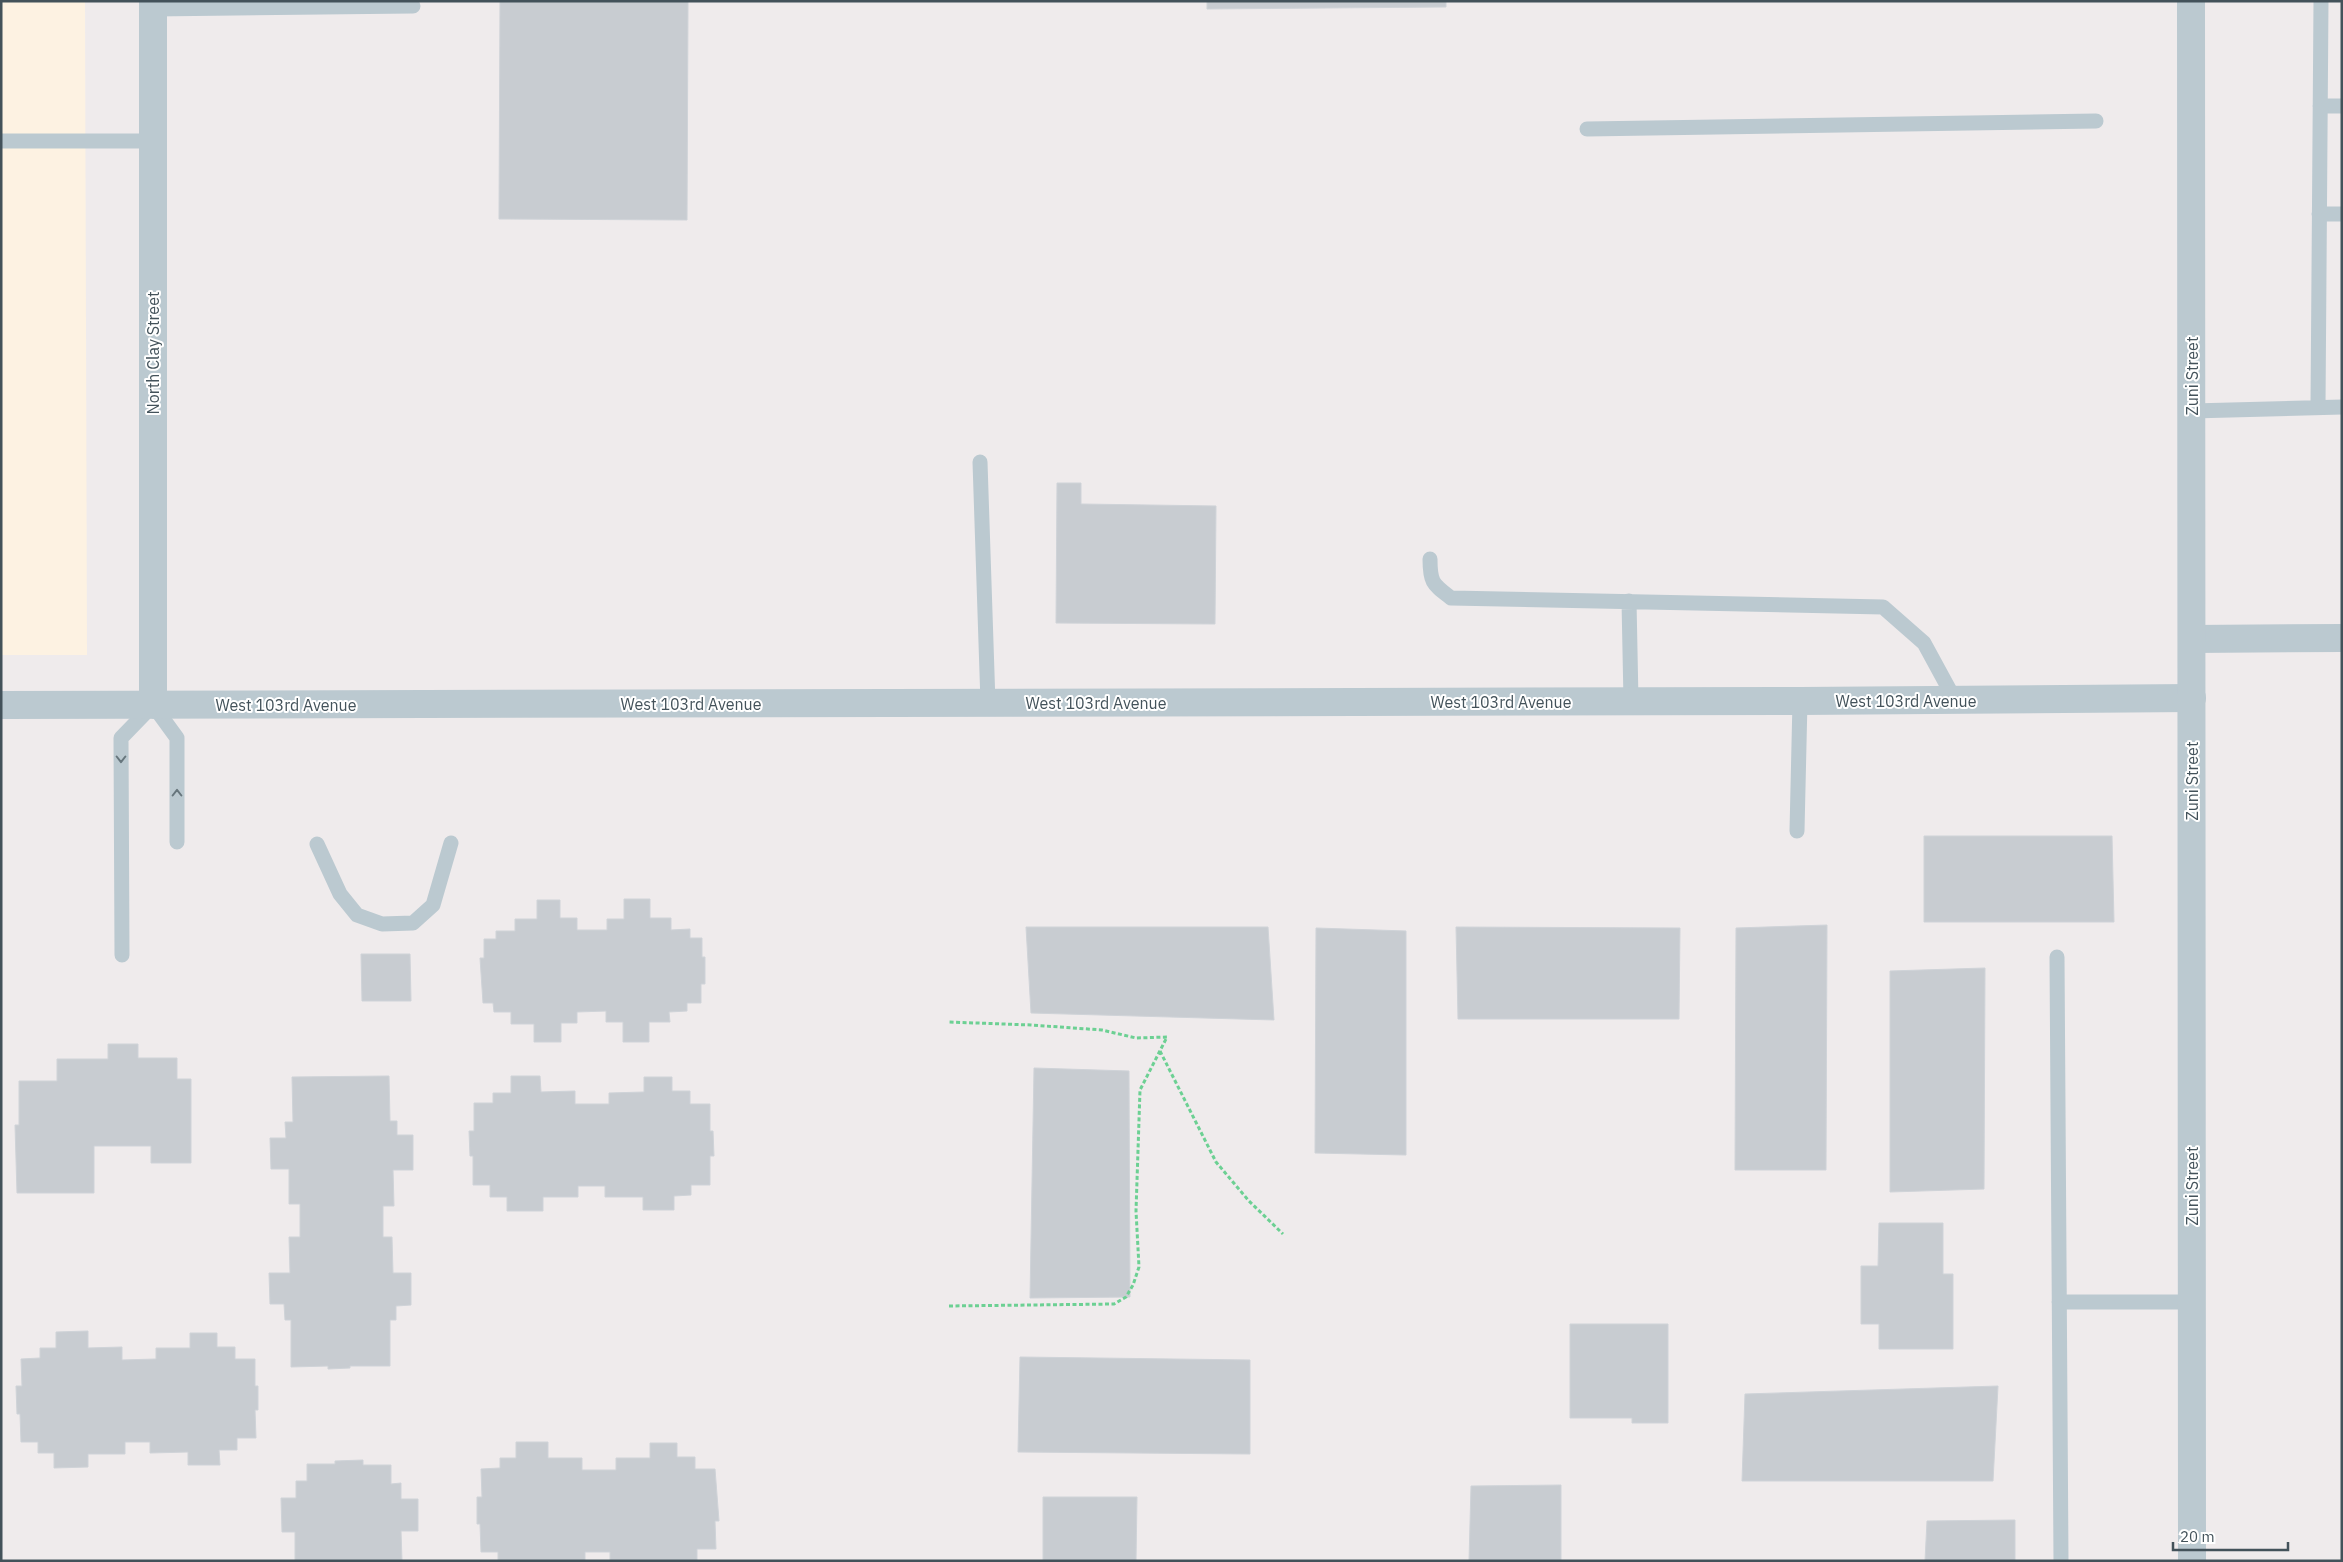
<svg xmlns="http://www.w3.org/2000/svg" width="2343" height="1562" viewBox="0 0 2343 1562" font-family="'IBM Plex Sans',sans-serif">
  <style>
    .commercial { fill: #fdf2e2 }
    .building { fill: #c8ccd1; stroke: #cfd3d8 }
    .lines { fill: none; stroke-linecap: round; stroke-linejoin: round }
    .path { stroke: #6cd093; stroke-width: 3; stroke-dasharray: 4 2.5; stroke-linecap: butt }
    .service { stroke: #bbc9d0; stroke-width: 15 }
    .minor { stroke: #bbc9d0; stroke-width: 28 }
    .tertiary { stroke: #bbc9d0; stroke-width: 28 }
    .oneway { stroke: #67767d }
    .labels { text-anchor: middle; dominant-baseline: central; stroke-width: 4; stroke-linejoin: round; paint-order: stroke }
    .street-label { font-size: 16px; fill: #43525a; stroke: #fff }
  </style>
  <rect width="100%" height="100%" fill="#efebec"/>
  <!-- commercial -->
  <path class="commercial" d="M1,1h84l2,654h-86z"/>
  <!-- building -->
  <path class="building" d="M500,1h188l-1,219 -188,-1z
    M1207,1h239v6l-239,2z
    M1057,483h24v21l135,2 -1,118 -159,-1z
    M1924,836h188l2,86h-190z
    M624,899h26v19h21v12l19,-1v9h12v19h3v27h-4v19h-14v8l-18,1 1,10h-21v20h-26v-20h-17v-11l-29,1v11h-16v19h-27v-18h-23v-12h-17l-1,-9h-10l-3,-45h4v-19h12v-8h19v-12h22v-19h23v18h17v12h30v-11h17z
    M1827,925l-1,245h-91l1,-242z
    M1026,927h242l6,93 -243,-7z
    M1456,927l224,1 -1,91h-221z
    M1316,928l90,3v224l-91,-2z
    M361,954h49l1,47h-49z
    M1985,968l-1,221 -94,3v-221z
    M108,1044h30v14h39v21h14v84h-40v-17h-57v47h-77l-2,-68h4v-44h38v-22h51z
    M1034,1068l95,3 1,226 -100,1z
    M389,1076l1,45h7v14h16v35h-20l1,36h-11v31h9l1,36h18v32l-15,1v14h-6v46h-40v2l-22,1v-3l-37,1v-47h-6l-1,-16h-14l-1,-31h21l-1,-36h11v-33h-11v-35h-18l-1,-31h16l-1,-16h8l-1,-45z
    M511,1076h29l1,16 34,-1v13h34v-11l35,-1v-15h28v14h18v13h20v27h3l1,25h-4v29h-19v10l-17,1v14h-31v-13h-38v-11h-27v11h-35v14h-36v-14h-17v-12h-17v-29h-3l-1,-25h5v-28h19v-10h18z
    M1879,1223h64v51h10v75h-74v-25h-18v-58h17z
    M1570,1324h98v99h-36v-5h-62z
    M88,1331v17l34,-1v13l34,-1v-11h34v-15h27v14h18v12h20v27h3v24h-3l1,28h-19v12h-18l1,15h-32v-13l-38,1v-11h-25v12h-37v13l-34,1v-15h-16v-11h-17l-1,-28h-3l-1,-28h6l-1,-27 19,-1v-10h16v-16z
    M1020,1357l230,3v94l-232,-2z
    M1998,1386l-5,95h-251l3,-87z
    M516,1442h32v16h34v12h34v-12h34v-15h27v14h18v12h20l4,52h-4l1,28h-19v11l-17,1h-70v-9h-25v9h-87v-9h-17l-1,-28h-3v-27h5l-1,-28 19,-1v-10h16z
    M363,1460v5h28v19l10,-1v16h17v32h-17l1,30h-107v-29h-13l-1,-34h15v-17h11v-17h28v-3z
    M1561,1485v76h-92l2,-75z
    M1043,1497h94l-1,64h-93z
    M2015,1520v41h-90l2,-40z"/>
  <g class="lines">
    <!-- path -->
    <path class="path" d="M1160,1051l56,111 33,39 34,33
      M949,1306l165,-2 12,-7 7,-12 6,-18 -3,-56 4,-121 27,-53 -31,1 -34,-8 -71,-5 -82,-3"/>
    <!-- service -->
    <path class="service" d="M153,9l260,-3
      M2320,106h22
      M1587,129l509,-8
      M1,141h152
      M2319,214h23
      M2318,407l3,-406
      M2192,411l150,-4
      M980,462l8,241
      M1430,559c0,24 3,25 21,39l432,9 41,36 31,57
      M1629,601l2,100
      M1797,831l3,-130
      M317,844l23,50 17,21 25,9 31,-1 20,-18 18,-62
      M122,955l-1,-217 32,-33 24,33v104
      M2057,957l4,604
      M2059,1302h133"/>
    <!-- minor -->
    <path class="minor" d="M153,1v704
      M2192,639l150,-1
      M1,705l1799,-4 392,-3"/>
    <!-- tertiary -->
    <path class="tertiary" d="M2191,1l1,1560"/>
  </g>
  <!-- one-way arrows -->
  <defs><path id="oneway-chevron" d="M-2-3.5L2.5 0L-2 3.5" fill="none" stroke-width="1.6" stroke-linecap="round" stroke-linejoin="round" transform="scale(1.25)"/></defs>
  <g class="oneway">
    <use href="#oneway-chevron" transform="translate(121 759) rotate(90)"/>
    <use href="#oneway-chevron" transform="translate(177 793) rotate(-90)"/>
  </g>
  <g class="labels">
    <!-- street labels -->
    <g class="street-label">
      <text transform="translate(153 353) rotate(-90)">North Clay Street</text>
      <text transform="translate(2192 376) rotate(-90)">Zuni Street</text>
      <text x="1906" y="701">West 103rd Avenue</text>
      <text x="1501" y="702">West 103rd Avenue</text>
      <text x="1096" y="703">West 103rd Avenue</text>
      <text x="691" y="704">West 103rd Avenue</text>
      <text x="286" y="705">West 103rd Avenue</text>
      <text transform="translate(2192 781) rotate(-90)">Zuni Street</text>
      <text transform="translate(2192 1186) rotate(-90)">Zuni Street</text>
    </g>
  </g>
  <!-- border -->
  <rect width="2343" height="1562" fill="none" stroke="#43525a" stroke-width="5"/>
  <!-- scale -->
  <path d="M2173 1542v8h115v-8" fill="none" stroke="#43525a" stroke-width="2.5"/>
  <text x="2180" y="1542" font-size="15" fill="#43525a" stroke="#ffffff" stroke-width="4" paint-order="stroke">20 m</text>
</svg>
